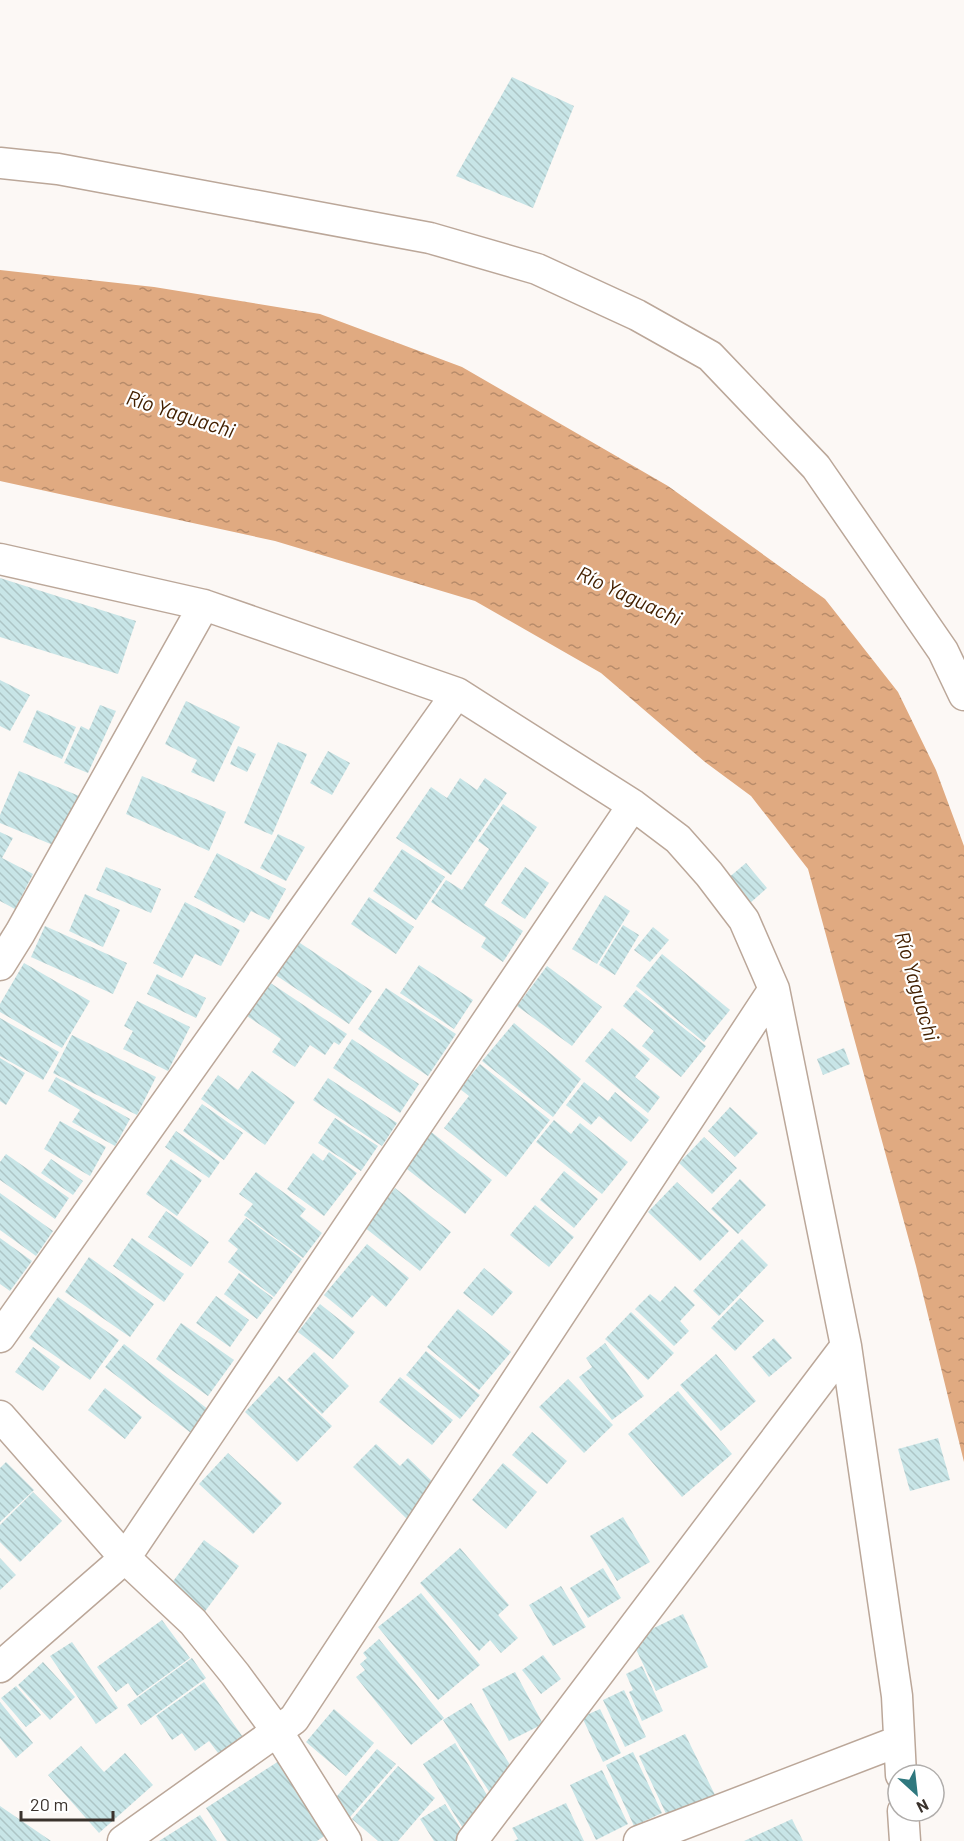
<svg xmlns="http://www.w3.org/2000/svg" width="964" height="1841" viewBox="0 0 964 1841" font-family="Barlow,sans-serif">
  <style>
    .water { fill: url(#water-ripples) }
    .building { fill: url(#building-back-hatch) }
    .lines { fill: none; stroke-linecap: round; stroke-linejoin: round }
    .minor-casing { stroke: #bba799; stroke-width: 33 }
    .minor { stroke: #fff; stroke-width: 30 }
    .labels { text-anchor: middle; dominant-baseline: central; stroke-width: 4.5; stroke-linejoin: round; paint-order: stroke }
    .water-label { font-size: 21px; font-style: italic; fill: #432000; stroke: #fff }
  </style>
  <defs>
    <pattern id="water-ripples" width="26" height="14" patternUnits="userSpaceOnUse" patternTransform="scale(1.5)"><rect width="26" height="14" fill="#e0aa81"/><path d="M2 4q2-2 4 0t4 0M15 11q2-2 4 0t4 0" fill="none" stroke="#b78b6a"/></pattern>
    <pattern id="building-back-hatch" width="6" height="6" patternUnits="userSpaceOnUse" patternTransform="scale(1.5)"><rect width="6" height="6" fill="#c8e5e7"/><path d="M-1 5l2 2M0 0l6 6M5-1l2 2" fill="none" stroke="#adc5c6"/></pattern>
  </defs>
  <rect width="100%" height="100%" fill="#fcf8f5"/>
  <!-- water -->
  <path class="water" d="M0,270l154,17 166,27 142,53 206,119 157,113 73,93 38,78 28,76v616l-48,-196 -108,-397 -57,-73 -46,-34 -104,-89 -126,-72 -200,-60 -275,-60z"/>
  <!-- building -->
  <path class="building" d="M512,77l62,29 -41,102 -77,-32z
    M0,578l136,43 -18,53 -118,-37z
    M0,680l30,15 -20,36 -10,-5z
    M186,701l54,26 -26,55 -23,-10 6,-12 -32,-16z
    M100,705l16,6 -28,62 -24,-10 17,-37 8,4z
    M37,710l39,17 -14,32 -39,-17z
    M278,742l29,12 -35,81 -28,-12z
    M238,746l18,8 -9,18 -17,-8z
    M328,751l22,12 -18,32 -22,-12z
    M19,771l65,27 -17,38 -8,-3 -6,12 -53,-22v-8z
    M142,776l84,36 -17,39 -83,-37z
    M460,778l17,12 8,-12 22,15 -56,82 -55,-37 35,-51 16,11z
    M503,804l34,23 -53,78 39,26 -20,31 -22,-15 5,-9 -55,-36 15,-22 16,10 27,-41 -11,-8z
    M0,832l13,6 -11,20 31,16 -18,35 -15,-8z
    M278,834l27,13 -19,34 -26,-13z
    M402,849l43,28 -29,43 -43,-29z
    M217,853l69,36 -17,31 -18,-9 -7,12 -50,-26z
    M746,863l21,25 -18,16 -22,-25z
    M106,867l55,22 -10,24 -55,-23z
    M525,867l24,16 -24,36 -24,-16z
    M85,894l35,16 -17,37 -34,-16z
    M605,895l25,16 -33,53 -25,-15z
    M369,897l45,30 -18,27 -45,-30z
    M185,902l55,28 -19,36 -26,-12 -13,24 -29,-15z
    M623,925l16,10 -24,40 -16,-10z
    M45,926l82,37 -14,31 -82,-37z
    M653,927l16,13 -19,22 -16,-12z
    M294,939l78,52 -23,33 -78,-52z
    M662,954l68,56 -26,32 -68,-56z
    M24,963l66,38 -28,47 -62,-36v-8z
    M419,965l54,35 -19,29 -54,-36z
    M547,966l55,41 -30,39 -55,-40z
    M157,974l49,24 -10,20 -49,-24z
    M269,982l78,52 -8,11 -5,-3 -9,13 -15,-10 -15,22 -23,-15 9,-13 -34,-23z
    M386,988l70,46 -28,42 -70,-47z
    M636,990l70,56 -25,31 -39,-31 12,-15 -31,-25z
    M137,1001l53,26 -22,44 -45,-22 10,-18 -9,-5z
    M0,1018l59,34 -16,28 -43,-24z
    M514,1023l67,56 -28,38 -71,-56z
    M612,1028l38,31 -15,18 25,20 -12,16 -63,-52z
    M72,1035l84,42 -19,38 -84,-42z
    M352,1039l67,45 -19,29 -67,-45z
    M844,1048l6,16 -27,11 -6,-16z
    M0,1058l25,15 -19,32 -6,-4z
    M480,1064l70,56 -44,57 -62,-49 25,-32 -9,-7z
    M252,1071l43,31 -30,43 -64,-46 17,-24 20,15z
    M56,1077l74,42 -15,27 -43,-24 8,-12 -32,-19z
    M328,1078l69,45 -15,23 -69,-46z
    M584,1082l24,19 7,-9 34,28 -18,22 -32,-26 -8,9 -25,-20z
    M202,1104l41,29 -19,27 -41,-29z
    M730,1107l28,26 -23,24 -27,-26z
    M335,1118l43,28 -17,25 -43,-28z
    M554,1120l17,14 9,-11 48,39 -26,32 -66,-52z
    M60,1121l46,26 -16,29 -46,-27z
    M176,1131l44,31 -11,16 -44,-31z
    M430,1131l62,49 -27,34 -62,-48z
    M704,1137l33,31 -25,26 -33,-31z
    M329,1152l28,21 -33,43 -37,-27 26,-36 10,8z
    M6,1154l63,44 -14,21 -55,-39v-18z
    M51,1159l32,22 -10,14 -32,-22z
    M171,1159l31,21 -25,36 -31,-22z
    M564,1171l34,28 -24,29 -34,-28z
    M256,1172l50,37 -6,7 22,17 -19,25 -59,-43 9,-11 -14,-10z
    M740,1179l26,26 -28,29 -27,-25z
    M677,1182l52,49 -29,30 -52,-49z
    M395,1188l56,44 -31,39 -56,-44z
    M0,1193l53,38 -17,25 -36,-26z
    M535,1205l39,32 -25,30 -39,-32z
    M166,1211l43,31 -18,25 -43,-30z
    M246,1218l56,41 -28,38 -46,-35 10,-13 -10,-8z
    M0,1238l32,23 -22,30 -10,-7z
    M132,1238l52,36 -20,28 -51,-36z
    M742,1239l26,26 -49,51 -26,-25z
    M367,1244l42,34 -23,29 -14,-12 -20,23 -28,-23z
    M89,1257l65,47 -24,33 -65,-45z
    M484,1268l29,24 -21,24 -29,-23z
    M239,1273l34,25 -16,21 -33,-25z
    M675,1286l20,19 -15,16 9,10 -15,15 -39,-37 15,-15 10,8z
    M216,1296l33,24 -19,27 -34,-24z
    M58,1297l61,43 -29,40 -61,-42z
    M740,1298l24,23 -29,30 -24,-23z
    M320,1304l35,28 -22,27 -35,-27z
    M458,1309l53,43 -32,38 -52,-43z
    M631,1312l43,41 -26,27 -43,-41z
    M181,1323l53,37 -26,36 -52,-37z
    M774,1338l18,20 -23,19 -17,-20z
    M605,1343l39,53 -32,24 -33,-43 13,-10 -6,-9z
    M124,1344l85,66 -18,23 -86,-66z
    M33,1347l27,20 -17,24 -28,-19z
    M426,1351l54,44 -20,24 -54,-44z
    M314,1352l35,34 -27,28 -35,-34z
    M716,1354l40,47 -35,30 -41,-46z
    M279,1376l53,50 -35,36 -52,-50z
    M400,1377l53,43 -21,25 -53,-43z
    M568,1379l45,46 -29,28 -45,-46z
    M105,1388l37,29 -17,22 -37,-29z
    M678,1391l54,63 -50,43 -54,-63z
    M532,1432l35,29 -20,23 -35,-29z
    M938,1438l12,42 -40,11 -12,-42z
    M376,1444l24,22 8,-8 30,29 -31,32 -54,-52z
    M228,1453l54,50 -29,31 -54,-50z
    M6,1462l28,28 -34,32v-54z
    M503,1463l34,29 -31,37 -34,-29z
    M33,1492l29,29 -42,41 -20,-20v-17z
    M623,1517l27,45 -33,19 -27,-45z
    M204,1540l35,26 -39,52 -35,-26z
    M460,1548l49,57 -11,10 20,23 -17,15 -11,-13 -11,11 -59,-68z
    M0,1558l16,17 -16,15z
    M603,1568l18,30 -33,20 -18,-30z
    M561,1586l25,41 -33,19 -24,-41z
    M421,1593l59,72 -42,35 -60,-73z
    M683,1614l25,53 -52,24 -25,-52z
    M162,1620l28,38 -53,38 -9,-13 -12,9 -19,-25z
    M379,1639l65,79 -33,27 -55,-68 9,-7 -5,-6 7,-6 -4,-5z
    M72,1642l46,66 -22,16 -46,-68z
    M543,1655l18,24 -20,15 -19,-24z
    M192,1658l14,20 -65,47 -14,-20z
    M43,1662l32,35 -25,23 -32,-35z
    M642,1666l21,45 -21,10 -13,-29 4,-2 -7,-16z
    M515,1672l28,52 -34,17 -27,-52z
    M204,1682l41,58 -24,17 -12,-16 -14,10 -13,-18 -10,7 -16,-24z
    M16,1686l25,29 -15,12 -25,-29z
    M624,1690l22,47 -21,10 -22,-47z
    M0,1702l33,41 -17,15 -16,-20z
    M471,1703l41,65 -22,25 -47,-73z
    M334,1709l40,34 -28,33 -40,-34z
    M600,1709l21,44 -18,9 -21,-45z
    M685,1734l30,61 -47,23 -29,-62z
    M455,1743l32,52 -21,38 -43,-69z
    M81,1746l23,26 21,-19 28,32 -54,48 -51,-58z
    M377,1749l19,15 -46,53 -18,-15z
    M633,1752l29,61 -28,13 -28,-61z
    M279,1761l47,74 -9,6h-90l-21,-33z
    M398,1766l37,32 -37,43h-20l-26,-22z
    M602,1770l26,54 -32,16 -26,-55z
    M566,1803l18,38h-70l4,-2 -6,-11z
    M445,1804l21,33 -4,4h-28l-14,-22z
    M0,1806l51,35h-51z
    M200,1815l17,26h-58z
    M792,1819l11,22h-59z"/>
  <g class="lines">
    <defs>
      <path id="minor" d="M0,163l58,6 372,69 107,31 100,46 73,41 106,111 127,184 21,44
        M0,559l204,46 253,88 176,112 45,34 31,35 35,46 30,69 72,357 51,350 4,79
        M0,965l20,-32 184,-328
        M0,1337l457,-644
        M0,1416l125,142 68,64 42,52 42,57 69,110
        M0,1667l125,-109 508,-753
        M903,1811l2,30
        M123,1841l171,-122 480,-730
        M472,1841l374,-495
        M639,1841l260,-100"/>
    </defs>
    <!-- minor casing -->
    <use href="#minor" class="minor-casing"/>
    <!-- minor -->
    <use href="#minor" class="minor"/>
  </g>
  <g class="labels">
    <!-- water labels -->
    <g class="water-label">
      <text transform="translate(181 413) rotate(18)">Río Yaguachi</text>
      <text transform="translate(630 595) rotate(25)">Río Yaguachi</text>
      <text transform="translate(918 986) rotate(74)">Río Yaguachi</text>
    </g>
  </g>
  <!-- north arrow -->
  <g transform="translate(916 1793) rotate(153)"><circle r="28" fill="#ffffff" stroke="#b0adab" stroke-width="1.5"/>
  <path d="M0-4.5L10 22L0 15L-10 22Z" fill="#2f787e"/>
  <text y="-9" font-size="16" font-weight="bold" text-anchor="middle" fill="#3a322c">N</text>
  </g>
  <!-- scale -->
  <path d="M21 1811v9h92v-9" fill="none" stroke="#3a322c" stroke-width="3"/>
  <text x="30" y="1811" font-size="18" fill="#3a322c" stroke="#ffffff" stroke-width="4.5" paint-order="stroke">20 m</text>
</svg>
